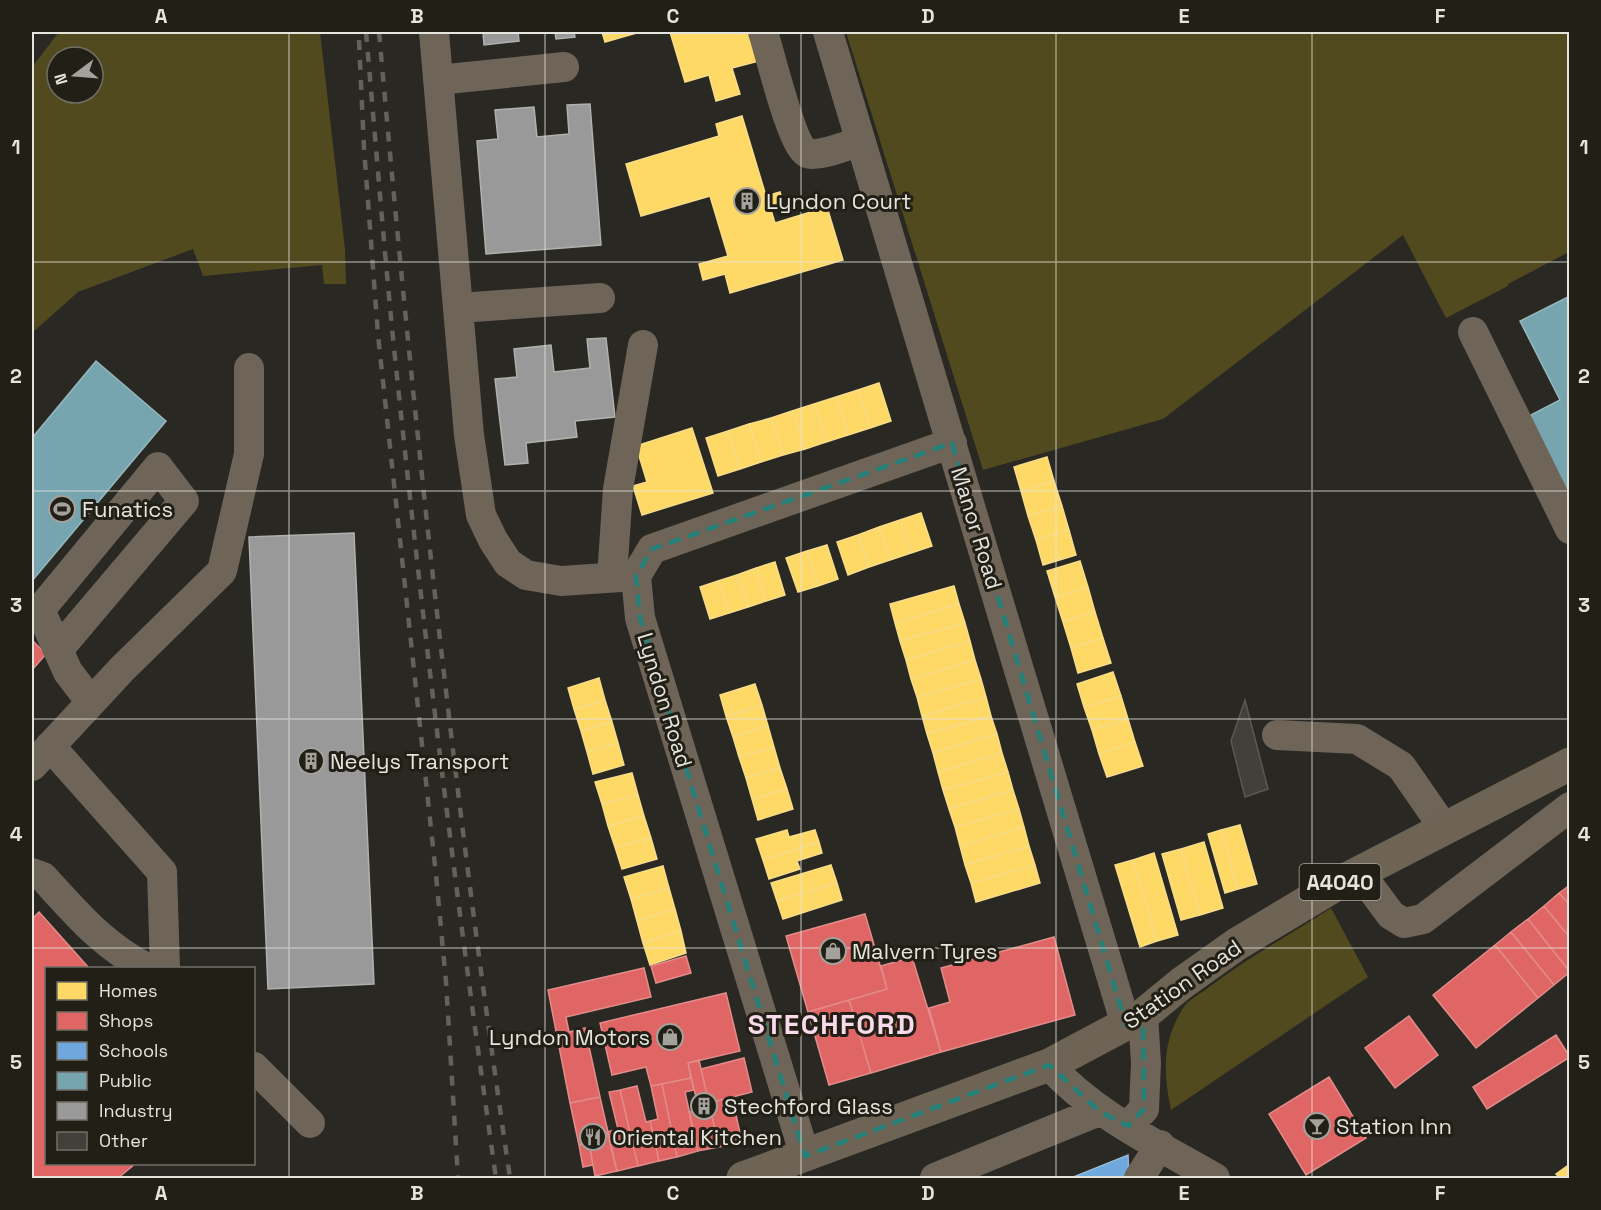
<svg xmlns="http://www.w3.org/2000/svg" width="1601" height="1210" viewBox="0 0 1601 1210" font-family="'Space Grotesk',sans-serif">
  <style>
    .green { fill: #524a1f; fill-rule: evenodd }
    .homes { fill: #ffd966; stroke: #f7dc8a; stroke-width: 1.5 }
    .shops { fill: #e06666; stroke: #e28c8a; stroke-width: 1.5 }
    .schools { fill: #6fa8dc; stroke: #92badc; stroke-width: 1.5 }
    .public { fill: #76a5af; stroke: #97b8bd; stroke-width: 1.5 }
    .industry { fill: #999; stroke: #b0b0ad; stroke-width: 1.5 }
    .building { fill: #43403c; stroke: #5a5754; stroke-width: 1.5 }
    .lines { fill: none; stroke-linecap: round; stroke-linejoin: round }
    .minor { stroke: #6e6458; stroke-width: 30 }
    .major { stroke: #6e6455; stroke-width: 33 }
    .rail { stroke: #656159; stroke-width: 4.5; stroke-dasharray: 10 10; stroke-linecap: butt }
    .marked { fill: none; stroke: #248179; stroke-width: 4.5; stroke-dasharray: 12 8; stroke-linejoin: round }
    .grid { fill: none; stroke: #e5e4dd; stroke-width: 1.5; stroke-opacity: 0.55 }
    .labels { text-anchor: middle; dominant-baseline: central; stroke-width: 6; stroke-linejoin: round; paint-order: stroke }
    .shield { fill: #222016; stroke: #aaa9a1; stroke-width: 1.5 }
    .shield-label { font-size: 21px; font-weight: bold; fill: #e5e4dd }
    .poi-label { font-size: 22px; fill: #e5e4dd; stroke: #222016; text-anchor: start }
    .street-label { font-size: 22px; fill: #e5e4dd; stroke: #222016 }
    .district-label { font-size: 28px; font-weight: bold; letter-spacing: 1.5px; fill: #f9daea; stroke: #222016 }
    .neatline { fill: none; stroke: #e5e4dd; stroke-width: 2 }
    .grid-label { font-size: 20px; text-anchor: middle; font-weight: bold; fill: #e5e4dd }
  </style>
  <rect width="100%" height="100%" fill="#292822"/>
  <!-- green -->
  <path class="green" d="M59,32h261l25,217 1,35h-22l-2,-19 -119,11 -10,-27 -115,43 -46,41v-266zM57,57h36v36h-36z
    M846,32h723v220l-61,32v2l-62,32 -43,-83 -240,184 -180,51z
    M1331,908l37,69 -197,133c-8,-38 -9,-68 12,-102 5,-8 17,-14 25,-20 39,-30 82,-53 123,-80z"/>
  <!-- homes -->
  <path class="homes" d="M602,32h38l-35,10z
    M670,32h80l9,29 -27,7 8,26 -24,7 -7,-26 -24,7z
    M742,116l24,80 14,-4 4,14 -13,4 4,13 52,-16 16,53 -113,33 -5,-19 -22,6 -4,-16 29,-8 -18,-60 -69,20 -15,-52 93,-28 -3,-12z
    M879,383l12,38 -21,7 -12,-38z
    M858,390l12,38 -22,7 -12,-38z
    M836,397l12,38 -22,7 -12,-38z
    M814,404l12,38 -21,7 -13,-38z
    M792,411l13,38 -22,6 -12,-37z
    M771,418l12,37 -22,7 -12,-38z
    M749,424l12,38 -21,7 -12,-38z
    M692,428l21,65 -71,22 -9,-29 14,-4 -11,-36z
    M728,431l12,38 -22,7 -12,-38z
    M1047,457l7,24 -33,10 -7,-24z
    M1054,481l8,25 -34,10 -7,-25z
    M1062,506l7,24 -33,10 -8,-24z
    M921,513l11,33 -21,7 -11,-33z
    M900,520l11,33 -21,7 -11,-33z
    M879,527l11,33 -21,7 -11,-32z
    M1069,530l7,25 -33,10 -7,-25z
    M858,535l11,32 -21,8 -11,-33z
    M827,545l11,34 -20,7 -11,-35z
    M807,551l11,35 -20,6 -12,-34z
    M1080,561l8,26 -33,10 -8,-26z
    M775,562l10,33 -19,6 -10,-33z
    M756,568l10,33 -18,6 -11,-32z
    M737,575l11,32 -19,6 -11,-32z
    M718,581l11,32 -19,6 -10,-32z
    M954,586l5,18 -64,19 -5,-19z
    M1088,587l7,25 -32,10 -8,-25z
    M959,604l6,19 -65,18 -5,-18z
    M1095,612l8,26 -32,10 -8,-26z
    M965,623l5,18 -64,19 -6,-19z
    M1103,638l8,25 -33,10 -7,-25z
    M970,641l5,19 -64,19 -5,-19z
    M975,660l6,19 -64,18 -6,-18z
    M1113,672l8,24 -37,11 -7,-23z
    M599,678l6,22 -31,9 -6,-21z
    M981,679l5,18 -64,19 -5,-19z
    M755,684l7,21 -36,11 -6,-21z
    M1121,696l7,23 -36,11 -8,-23z
    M986,697l5,19 -64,18 -5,-18z
    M605,700l7,22 -31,9 -7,-22z
    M762,705l6,21 -35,11 -7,-21z
    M991,716l6,18 -64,19 -6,-19z
    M1128,719l7,23 -36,12 -7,-24z
    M612,722l6,21 -31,9 -6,-21z
    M768,726l6,21 -35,10 -6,-20z
    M997,734l5,19 -64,19 -5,-19z
    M1135,742l8,24 -36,11 -8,-23z
    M618,743l6,22 -31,9 -6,-22z
    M774,747l6,21 -34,10 -7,-21z
    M1002,753l6,19 -65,18 -5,-18z
    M780,768l7,21 -35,10 -6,-21z
    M1008,772l5,18 -64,19 -6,-19z
    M632,773l6,22 -36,9 -7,-22z
    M787,789l6,20 -35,11 -6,-21z
    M1013,790l6,19 -64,18 -6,-18z
    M638,795l6,21 -36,10 -6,-22z
    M1019,809l5,18 -64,19 -5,-19z
    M644,816l7,22 -36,9 -7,-21z
    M1240,825l17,59 -19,5 -17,-59z
    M1024,827l5,19 -64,19 -5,-19z
    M787,830l2,7 26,-7 4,12 -56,18 -7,-21z
    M1221,830l17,59 -13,4 -17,-59z
    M651,838l6,21 -35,10 -7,-22z
    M819,842l3,11 -25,8 3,8 -31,10 -6,-19z
    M1204,842l19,66 -23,7 -19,-66z
    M1029,846l6,19 -64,18 -6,-18z
    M1181,849l19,66 -19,5 -19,-66z
    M1154,853l24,82 -21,6 -24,-81z
    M1133,860l24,81 -17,6 -25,-82z
    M831,865l6,18 -60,18 -6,-18z
    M1035,865l5,18 -64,19 -5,-19z
    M663,866l6,22 -38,11 -7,-22z
    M837,883l5,17 -59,19 -6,-18z
    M669,888l6,21 -38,12 -6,-22z
    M675,909l6,22 -38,12 -6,-22z
    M681,931l5,22 -36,12 -7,-22z
    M1570,1164v14h-10l-4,-4z"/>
  <!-- shops -->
  <path class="shops" d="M32,640l14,14 -14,16z
    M1570,885v20l-11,-12z
    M1559,893l11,12v33l-26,-32z
    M1544,906l26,32v34l-42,-53z
    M39,912l50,56h-43v196h89l-17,14h-86v-259z
    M865,914l22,75 -79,23 -22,-76z
    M1528,919l42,53 -16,13 -43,-53z
    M1511,932l43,53 -16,13 -43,-53z
    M1054,937l21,78 -134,37 -12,-44 21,-6 -9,-34z
    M1495,945l43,53 -62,50 -43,-53z
    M686,956l5,17 -35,10 -5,-17z
    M912,957l29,95 -70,21 -22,-73 38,-11 -6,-23z
    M644,968l7,29 -85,20 3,15 16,-4 15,69 -30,6 -22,-113z
    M726,993l14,58 -52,12 3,15 -40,8 -5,-19 -34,8 -12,-52z
    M849,1000l22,73 -42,12 -21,-73z
    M1409,1016l29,39 -43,33 -30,-40z
    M1556,1035l14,22 -83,52 -14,-22z
    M744,1058l8,34 -43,11 -8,-34z
    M699,1060l20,87 -21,4 -9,-39 10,-2 -11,-47z
    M1329,1077l37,61 -60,37 -37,-61z
    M691,1078l3,12 -9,2 13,59 -21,6 -15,-73z
    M662,1084l15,73 -18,4 -9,-40 8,-2 -7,-33z
    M637,1086l9,36 4,-1 9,40 -21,5 -18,-76z
    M620,1090l18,76 -21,5 -10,-39 11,-3 -9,-37z
    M600,1097l17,74 -22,5 -6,-33 -10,2 -9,-42z
    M732,1097l10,45 -23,5 -10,-44z
    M589,1143l4,22 -10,2 -4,-22z"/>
  <!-- schools -->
  <path class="schools" d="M1128,1155l1,23h-58z"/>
  <!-- public -->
  <path class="public" d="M1570,296v214l-47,-91 37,-19 -40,-79z
    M96,361l70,60 -134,160v-143z"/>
  <!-- industry -->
  <path class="industry" d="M483,32h35l1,9 -35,4z
    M555,32h19l1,5 -19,2z
    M590,104l11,141 -115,9 -9,-113 21,-2 -3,-29 39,-3 3,30 32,-3 -2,-29z
    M606,338l9,79 -40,4 2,16 -51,6 2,20 -23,2 -10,-86 22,-2 -3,-28 37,-4 3,27 36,-4 -3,-29z
    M354,533l20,451 -106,5 -19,-452z"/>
  <!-- building -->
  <path class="building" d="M1245,700l23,89 -23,8 -14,-56z"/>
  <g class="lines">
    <!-- minor -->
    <path class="minor" d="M434,32l35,403 12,80 12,25 15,23 18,12 35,6 75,-5
      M763,32c7,21 28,112 44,121 9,5 42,-8 53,-12
      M828,32c97,331 199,662 298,993
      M438,80l126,-13
      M459,308l141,-10
      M1473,332l97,197
      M612,577l6,-88 25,-144
      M58,650l126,-149 -26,-34 -118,143 28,62 23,30
      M1277,735l80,4 44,27 43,62
      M50,746l112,126 3,96
      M32,766l90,-97 100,-98 27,-117v-86
      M1359,872l32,43 13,8 19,-4 147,-112
      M32,873l11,4c32,35 61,70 104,91
      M1049,1065c44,49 109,80 166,113
      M254,1067l56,56
      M1128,1126l16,-17 2,-46 -3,-48
      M805,1156l-165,-538 -4,-42 16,-27 300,-106
      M935,1178l164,-67
      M1139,1178l21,-33"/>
    <!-- major -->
    <path class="major" d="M743,1178l306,-113 94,-50 39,-32 55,-39 100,-60 233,-120"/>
    <!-- rail -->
    <path class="rail" d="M366,32c9,102 17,204 27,306 29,281 63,561 103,840
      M379,32c34,383 75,766 131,1146
      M359,40l5,108 14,187 58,540 10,107 12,196"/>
  </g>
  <!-- marked area -->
  <path class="marked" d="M952,443l174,582 17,-10 1,94 -16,17 -29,-15 -50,-46 -244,91 -165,-538 -4,-42 16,-27z"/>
  <!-- grid -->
  <path class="grid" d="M289,32v1146M545,32v1146M801,32v1146M1056,32v1146M1312,32v1146M32,262h1538M32,491h1538M32,719h1538M32,948h1538"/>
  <!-- icons -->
  <defs>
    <symbol id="building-ring" viewBox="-11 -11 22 22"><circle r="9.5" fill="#222016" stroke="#a3a29c" stroke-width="1.5"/><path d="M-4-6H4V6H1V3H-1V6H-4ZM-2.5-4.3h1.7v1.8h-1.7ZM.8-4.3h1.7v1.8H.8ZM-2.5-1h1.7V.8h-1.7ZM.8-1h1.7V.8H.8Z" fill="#a3a29c"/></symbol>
    <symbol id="stadium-ring" viewBox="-11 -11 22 22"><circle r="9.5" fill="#222016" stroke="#a3a29c" stroke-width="1.5"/><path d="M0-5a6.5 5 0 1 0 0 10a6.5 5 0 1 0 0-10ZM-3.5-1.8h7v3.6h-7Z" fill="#a3a29c"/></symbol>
    <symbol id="shop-ring" viewBox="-11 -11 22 22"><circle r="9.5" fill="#222016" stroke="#a3a29c" stroke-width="1.5"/><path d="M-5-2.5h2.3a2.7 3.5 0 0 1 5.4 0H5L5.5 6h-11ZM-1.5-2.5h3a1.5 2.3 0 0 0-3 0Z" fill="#a3a29c"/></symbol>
    <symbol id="bar-ring" viewBox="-11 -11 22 22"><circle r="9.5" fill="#222016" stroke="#a3a29c" stroke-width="1.5"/><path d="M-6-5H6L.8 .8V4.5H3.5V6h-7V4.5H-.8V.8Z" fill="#a3a29c"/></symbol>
    <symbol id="restaurant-ring" viewBox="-11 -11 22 22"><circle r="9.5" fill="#222016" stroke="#a3a29c" stroke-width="1.5"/><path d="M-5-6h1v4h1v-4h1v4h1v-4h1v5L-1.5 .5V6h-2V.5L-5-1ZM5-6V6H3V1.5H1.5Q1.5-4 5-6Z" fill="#a3a29c"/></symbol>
  </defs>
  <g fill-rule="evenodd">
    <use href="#building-ring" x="732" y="186" width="30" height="30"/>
    <use href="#stadium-ring" x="47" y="494" width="30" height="30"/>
    <use href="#building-ring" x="296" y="746" width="30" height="30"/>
    <use href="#shop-ring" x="818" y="936" width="30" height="30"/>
    <use href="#shop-ring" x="655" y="1022" width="30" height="30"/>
    <use href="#building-ring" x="689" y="1091" width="30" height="30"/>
    <use href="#bar-ring" x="1302" y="1111" width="30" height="30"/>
    <use href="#restaurant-ring" x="578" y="1122" width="30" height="30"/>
  </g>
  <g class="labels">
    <!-- shield labels -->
    <rect class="shield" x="1299.5" y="864" width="81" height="36" rx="4.5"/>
    <g class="shield-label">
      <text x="1340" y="882">A4040</text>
    </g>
    <!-- poi labels -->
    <g class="poi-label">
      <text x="766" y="201">Lyndon Court</text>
      <text x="82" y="509">Funatics</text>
      <text x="330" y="761">Neelys Transport</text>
      <text x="852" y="951">Malvern Tyres</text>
      <text x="650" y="1037" text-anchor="end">Lyndon Motors</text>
      <text x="724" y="1106">Stechford Glass</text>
      <text x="1336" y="1126">Station Inn</text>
      <text x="612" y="1137">Oriental Kitchen</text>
    </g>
    <!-- street labels -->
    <g class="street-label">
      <text transform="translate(977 528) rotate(73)">Manor Road</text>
      <text transform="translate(665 700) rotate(73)">Lyndon Road</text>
      <text transform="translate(1182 984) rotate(-35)">Station Road</text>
    </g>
    <!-- district labels -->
    <g class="district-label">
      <text x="832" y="1024">STECHFORD</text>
    </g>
  </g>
  <!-- border -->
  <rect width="1601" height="1210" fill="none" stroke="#222016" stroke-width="66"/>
  <!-- legend -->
  <rect x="45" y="967" width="210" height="198" fill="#222016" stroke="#706e66" stroke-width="1.5"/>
  <rect x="57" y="982" width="30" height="18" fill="#ffd966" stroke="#706e66" stroke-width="1.5"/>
  <text x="99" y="997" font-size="18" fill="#e5e4dd">Homes</text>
  <rect x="57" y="1012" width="30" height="18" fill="#e06666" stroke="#706e66" stroke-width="1.5"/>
  <text x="99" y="1027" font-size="18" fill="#e5e4dd">Shops</text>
  <rect x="57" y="1042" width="30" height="18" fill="#6fa8dc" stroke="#706e66" stroke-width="1.5"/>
  <text x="99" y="1057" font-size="18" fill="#e5e4dd">Schools</text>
  <rect x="57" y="1072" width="30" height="18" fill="#76a5af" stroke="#706e66" stroke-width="1.5"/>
  <text x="99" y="1087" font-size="18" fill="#e5e4dd">Public</text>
  <rect x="57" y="1102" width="30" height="18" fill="#999999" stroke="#706e66" stroke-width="1.5"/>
  <text x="99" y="1117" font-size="18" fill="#e5e4dd">Industry</text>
  <rect x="57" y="1132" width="30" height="18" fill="#43403c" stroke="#706e66" stroke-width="1.5"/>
  <text x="99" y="1147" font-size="18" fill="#e5e4dd">Other</text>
  <!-- north arrow -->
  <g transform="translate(75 75) rotate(254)"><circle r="28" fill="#222016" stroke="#706e66" stroke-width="1.5"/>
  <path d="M0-4.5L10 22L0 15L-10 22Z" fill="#a3a29c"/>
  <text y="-9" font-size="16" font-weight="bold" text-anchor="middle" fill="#e5e4dd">N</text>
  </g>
  <rect x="33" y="33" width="1535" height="1144" class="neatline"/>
  <g class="grid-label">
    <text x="161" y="23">A</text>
    <text x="417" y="23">B</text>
    <text x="673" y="23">C</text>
    <text x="928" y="23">D</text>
    <text x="1184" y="23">E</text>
    <text x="1440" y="23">F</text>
    <text x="16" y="154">1</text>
    <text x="1584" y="154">1</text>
    <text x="16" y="383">2</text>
    <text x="1584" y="383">2</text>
    <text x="16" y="612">3</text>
    <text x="1584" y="612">3</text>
    <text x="16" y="841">4</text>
    <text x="1584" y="841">4</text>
    <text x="16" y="1069">5</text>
    <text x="1584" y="1069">5</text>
    <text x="161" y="1200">A</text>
    <text x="417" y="1200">B</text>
    <text x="673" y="1200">C</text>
    <text x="928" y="1200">D</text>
    <text x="1184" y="1200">E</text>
    <text x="1440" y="1200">F</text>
  </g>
</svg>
